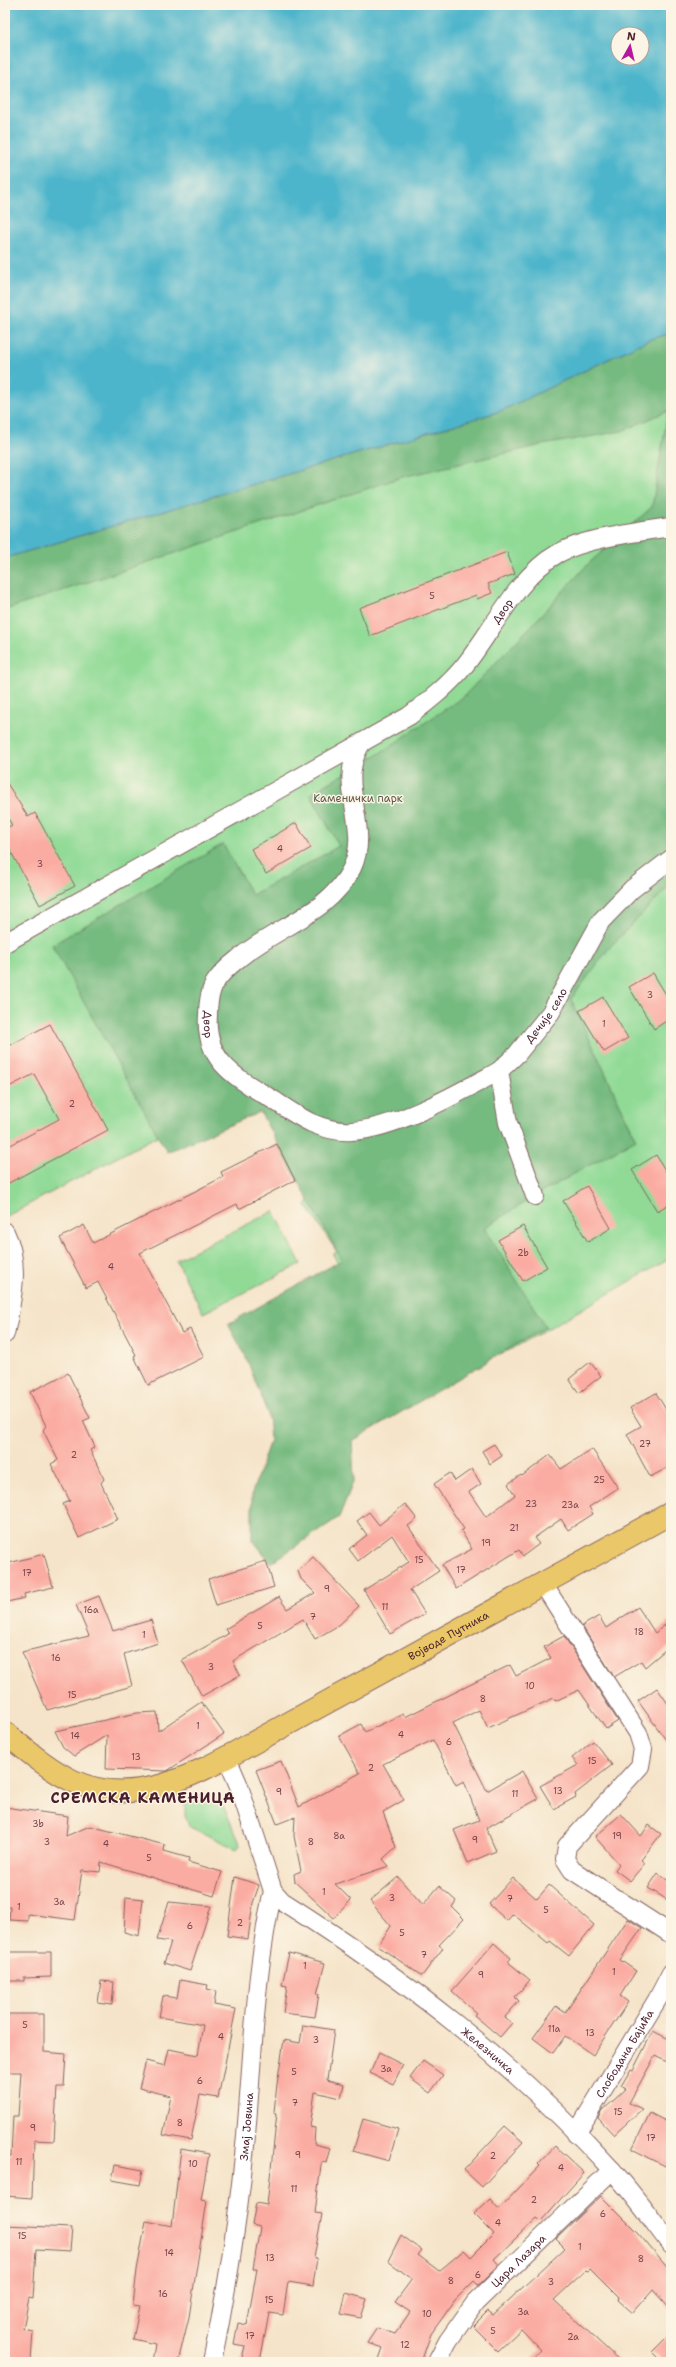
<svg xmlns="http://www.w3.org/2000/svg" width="676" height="2367" viewBox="0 0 676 2367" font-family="'Shantell Sans',sans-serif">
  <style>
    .green { fill: #90da96; stroke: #6d7c60 }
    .forest { fill: #74ba7f; stroke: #5f6c55 }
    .water { fill: #4db5cb; stroke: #4c6a7b; fill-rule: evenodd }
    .building { fill: #fbaca2 }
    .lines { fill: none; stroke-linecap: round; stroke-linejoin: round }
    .minor-casing { stroke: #866462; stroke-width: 20 }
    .major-casing { stroke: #866462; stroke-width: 24 }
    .minor { stroke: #fff; stroke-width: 18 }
    .major { stroke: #eac769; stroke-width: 22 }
    .labels { text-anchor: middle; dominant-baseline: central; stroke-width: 3; stroke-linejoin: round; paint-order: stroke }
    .number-label { font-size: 9px; fill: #764249 }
    .street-label { font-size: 11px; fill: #4a1f2b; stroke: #fcf5e5 }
    .park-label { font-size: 11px; fill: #5f574b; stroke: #fcf5e5 }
    .district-label { font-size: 15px; font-weight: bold; letter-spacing: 1px; fill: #4a1f2b; stroke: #fcf5e5 }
  </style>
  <rect width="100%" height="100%" fill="#fcf5e5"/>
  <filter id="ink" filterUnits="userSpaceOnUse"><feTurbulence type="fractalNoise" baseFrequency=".025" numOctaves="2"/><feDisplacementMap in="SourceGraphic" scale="8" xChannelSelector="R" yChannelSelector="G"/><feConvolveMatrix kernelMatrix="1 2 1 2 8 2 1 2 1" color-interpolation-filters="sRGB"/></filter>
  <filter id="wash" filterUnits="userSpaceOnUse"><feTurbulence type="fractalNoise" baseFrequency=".012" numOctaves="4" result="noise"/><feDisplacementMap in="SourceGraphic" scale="16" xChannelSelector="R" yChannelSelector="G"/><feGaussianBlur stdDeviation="0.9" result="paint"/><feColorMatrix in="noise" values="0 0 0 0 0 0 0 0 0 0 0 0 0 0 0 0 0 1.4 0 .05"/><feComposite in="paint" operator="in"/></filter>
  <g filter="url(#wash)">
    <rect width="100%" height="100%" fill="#f5e4c9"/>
    <!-- green -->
    <path class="green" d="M671,356v902l-159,91 -65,27 -104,-103 -10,-19 4,-2 -31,-47 8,-13 11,-36 -89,-62 -231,123v-632z
      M274,1211l27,53 -98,49 -27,-53z
      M207,1795l15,8 17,38 1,4 -3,4 -47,-22 -5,-11v-12l7,-6z"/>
    <!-- forest -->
    <path class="forest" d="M671,333v551l-61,63 -39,52 65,140 -101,57 -51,32 62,99 -194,114 2,39 -15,37 -68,46 -19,-24v-46l18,-53 -2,-25 -22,-58 -18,-33 114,-64 -82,-148 -93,40 -115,-207 171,-101 29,51 87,-49 -29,-52 70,-41 83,-56 70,-73 55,-60 64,-57 16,-96 -46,20 -80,14 -140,32 -397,133v-52l496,-147 147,-71z"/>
    <!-- water -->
    <path class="water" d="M5,5h666v328l-23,7 -147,71 -496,147zM618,34h24v24h-24z"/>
    <g id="blocks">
      <!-- building -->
      <path class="building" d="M507,552l8,22 -27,10 4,9 -15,6 -1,-4 -106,41 -11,-28z
        M5,780l23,37 7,-4 40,73 -35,19 -35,-64v-12l7,-4 -7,-11z
        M296,823l15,25 -45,26 -15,-25z
        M653,973l18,30v15l-17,11 -25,-42z
        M603,997l25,41 -24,14 -25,-41z
        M50,1024l58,106 -103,55v-37l54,-29 -25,-45 -29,15v-41z
        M277,1144l18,36 -56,29 -2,-5 -97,49 42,80 8,-4 14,28 -56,28 -14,-29 2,-1 -38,-73 -12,6 -26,-50 24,-13 9,18 130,-66 -2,-5z
        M656,1155l15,25v23l-14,8 -25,-41z
        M587,1186l24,42 -23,14 -25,-41z
        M523,1226l24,41 -24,14 -25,-41z
        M590,1362l11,14 -22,17 -10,-14z
        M68,1373l22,45 -7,3 12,26 -5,3 14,29 -3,4 17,36 -39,19 -16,-34 7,-3 -19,-37 7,-4 -15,-30 3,-4 -16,-34z
        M656,1393l15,25v48l-21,11 -23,-43 14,-8 -11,-18z
        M494,1444l8,12 -12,8 -8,-13z
        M592,1449l26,39 -29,19 4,7 -25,16 -7,-11 -27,19 5,6 -16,12 -4,-6 -63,39 -14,-24 30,-16 -11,-18 3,-2 -30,-45 16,-11 5,8 17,-12 9,15 -12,8 17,25 29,-22 -7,-11 13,-9 1,1 28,-21 11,14z
        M405,1504l12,15 -9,7 31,45 -29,19 15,24 -35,20 -26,-44 45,-28 -17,-27 -34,26 -9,-12 18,-14 -10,-14 12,-9 10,13z
        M44,1554l9,33 -29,7 1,4 -18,4 -2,-38z
        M313,1557l46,49 -20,19 -24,14 -12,-20 -70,42 7,14 -38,21 -20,-36 46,-26 -3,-5 54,-32 8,12 28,-16 -14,-14 -3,-8z
        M266,1561l8,26 -58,18 -8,-26z
        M99,1596l14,35 38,-11 7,23 -34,11 8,32 -85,24 -25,-58 67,-16 -13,-31z
        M638,1607l17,26 16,-13v25l-26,22 -4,-6 -27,16 -32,-51 17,-10 7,12z
        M564,1636l54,85 -12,8 -27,-39 -24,11 -1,-3 -66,30 -9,-18 -26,13 34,68 35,-20 16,28 -52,29 10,23 -28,12 -14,-33 25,-10 -15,-39 -8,4 -23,-45 -50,24 21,36 -21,12 13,35 -13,12 6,7 -54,18 16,16 -17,18 -39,-36 -1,-8 7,-3 -7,-35 1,-19 -18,7 -21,-54 25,-9 18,46 61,-34 -21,-37 22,-12 4,8 38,-18 2,3 105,-52 6,11 35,-18 -7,-11z
        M657,1688l14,20v39l-33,-46z
        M201,1702l23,32 -57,37 -61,-2 1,-34 -33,21 -11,-9 -8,-16 82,-18 20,-1 1,19z
        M593,1741l19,24 -37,29 1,3 -22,12 -14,-23 38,-21 -6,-7z
        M5,1807l63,9 -2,20 24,-10 75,19 -1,6 25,7 -1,4 34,10 -8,24 -113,-34 -1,10 -18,-2 -7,50 -47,-6v7l-19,-1 1,-13h-5z
        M621,1814l20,22 8,-11 12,9 -20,26 4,3 -15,18 -15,-11 4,-6 -24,-27z
        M658,1873l13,10v19l-23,-14z
        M235,1877l24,8 -6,18 -5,36 -21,-3z
        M398,1877l25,28 16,-19 17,15 -4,6 12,12 -25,26 4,3 -21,28 -44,-30 13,-20 -21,-25z
        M513,1878l24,21 12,-14 45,40 -25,31 -19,-15 -2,2 -35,-29 -6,7 -18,-17z
        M126,1897l17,2 -4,37 -15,-4z
        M169,1902l42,4 -21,65 -26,-8 7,-21 -14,-2z
        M628,1919l14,9 -22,32 16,11 -16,25 8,6 -35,53 -28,-19 -12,17 -20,-15 23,-32 9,7z
        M494,1943l17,15 -3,4 22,18 -15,17 4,4 -14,16 7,6 -12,14 -26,-22 2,-2 -24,-22z
        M5,1952h46v25l-27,1v3h-19z
        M289,1953l36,10 -8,31h2l-4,23 -32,-4 4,-27 -5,-1z
        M180,1980l28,5 -1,4 9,2 -2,14 22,4 -18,89 -18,-3 -9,45 -28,-5 8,-39 -32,-8 7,-27 19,5 4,-17 29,6 5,-30 -44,-8 4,-21 14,2z
        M101,1981l13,1 -2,23 -14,-2z
        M5,2014h39v38l22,2 -2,33h-7l-3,54 -20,-1 -2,58 -27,-2v-40h6l2,-40h5l3,-44h-16z
        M303,2025l31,5 -7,50 17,4 -3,14 -26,-6 -5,35 5,1 -1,16 16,4 -4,15 -4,-1 -1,3 -6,48 7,1 -8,44h3l-4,28 -25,-4 -5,33 -14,-2 -9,49h-19l4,-16 -11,-2 4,-21 9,2 10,-56h-4l7,-42 -8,-2 4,-22 11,2 10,-92 -3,-1 3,-28 7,-44 16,3z
        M653,2031l18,9v24l-16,-8 -26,47 13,6 -28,26 -16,-17 4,-7 24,-22 -5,-3 10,-17 2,1z
        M379,2053l24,12 -10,19 -23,-11z
        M423,2061l20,14 -13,18 -20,-15z
        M650,2113l21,11v45l-39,-20z
        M363,2119l35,10 -9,32 -36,-10z
        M505,2126l18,16 -41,45 -18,-17z
        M555,2146l29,27 -43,48 -4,-3 -43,41 5,6 -18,18 -3,2 -4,-4 -19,19 -24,34 -10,28h-43l5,-14 -16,-5 10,-15 18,6 15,-22 -15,-10 17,-23 -24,-18 13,-26 21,15 -4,5 21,16 25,-21 7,7 23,-23 -20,-20 16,-15 9,10 41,-43 -2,-2z
        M181,2149l28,5 -8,46 6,1 -18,116 -11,45h-26l3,-18 -22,-5 7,-33 -7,-1 4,-35 9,-49 26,5z
        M115,2165l28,5 -3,15 -28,-5z
        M601,2196l36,36 34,40v38l-18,-20 -20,23 -15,-13 1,-2 -29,-29 -2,2 -2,-1 -32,30 67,62h-91l11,-12 -20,-21 -23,22 -25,-25 15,-15 5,4 72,-67 -9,-9z
        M5,2225l67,3 -2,23 -34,-2 -3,50 -4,-1 -6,31 10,2 -2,31h-26z
        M346,2293l21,6 -6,19 -20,-4z
        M671,2334v21l-8,7 -10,-10z"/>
    </g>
  </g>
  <g filter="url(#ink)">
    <use href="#blocks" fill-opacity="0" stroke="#866462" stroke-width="1"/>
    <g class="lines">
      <defs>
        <g id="minor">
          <path id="s1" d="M361,744c-26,41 11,82 -9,124 -22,46 -77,59 -114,91 -9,7 -18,15 -24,25 -5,10 -6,21 -6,31 -4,49 32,64 67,86 24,16 47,32 77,30 44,-2 108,-39 147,-60"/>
          <path id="s2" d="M5,943l404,-227c21,-16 40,-31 56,-51 28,-35 53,-89 92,-111 29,-16 80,-22 114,-27"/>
          <path id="s3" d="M535,1196l-27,-73 -9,-52 18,-17 34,-42 50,-91 31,-32 39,-30"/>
          <path d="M5,1232c16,32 7,68 0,102"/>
          <path d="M543,1584l95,149 5,16 -3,17 -73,80 -2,13 7,11 99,64"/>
          <path id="s4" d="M227,1758l12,28 34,105 9,10c120,76 233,162 329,268 22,24 41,51 60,76"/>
          <path id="s5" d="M576,2134l81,-134 14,-27"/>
          <path id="s6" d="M212,2362c15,-71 26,-143 33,-216 8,-85 9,-171 28,-255"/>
          <path id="s7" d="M437,2362l11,-21 27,-38 137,-133"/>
        </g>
        <g id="major">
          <path id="s8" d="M5,1733c21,17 43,36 68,48 62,29 125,-8 178,-37l420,-231"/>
        </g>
      </defs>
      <!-- minor casing -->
      <use href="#minor" class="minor-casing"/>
      <!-- major casing -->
      <use href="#major" class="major-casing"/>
      <!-- minor -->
      <use href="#minor" class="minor"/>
      <!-- major -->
      <use href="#major" class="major"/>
    </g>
  </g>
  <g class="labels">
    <!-- number labels -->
    <g class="number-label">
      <text x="432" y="596">5</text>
      <text x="280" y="849">4</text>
      <text x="40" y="864">3</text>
      <text x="650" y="995">3</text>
      <text x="604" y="1024">1</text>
      <text x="72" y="1104">2</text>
      <text x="523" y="1253">2b</text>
      <text x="111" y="1267">4</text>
      <text x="645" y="1444">27</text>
      <text x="74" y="1455">2</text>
      <text x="599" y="1480">25</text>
      <text x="531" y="1504">23</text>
      <text x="570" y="1505">23a</text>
      <text x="514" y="1528">21</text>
      <text x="486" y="1543">19</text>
      <text x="419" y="1560">15</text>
      <text x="461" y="1570">17</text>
      <text x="27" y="1573">17</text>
      <text x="327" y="1589">9</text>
      <text x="385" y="1607">11</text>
      <text x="91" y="1610">16a</text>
      <text x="313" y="1617">7</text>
      <text x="260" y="1626">5</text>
      <text x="639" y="1632">18</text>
      <text x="144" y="1635">1</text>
      <text x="56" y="1658">16</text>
      <text x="211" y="1667">3</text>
      <text x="530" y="1686">10</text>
      <text x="72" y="1695">15</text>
      <text x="483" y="1699">8</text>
      <text x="198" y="1726">1</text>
      <text x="401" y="1735">4</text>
      <text x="75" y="1736">14</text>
      <text x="449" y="1742">6</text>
      <text x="136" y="1757">13</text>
      <text x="592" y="1761">15</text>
      <text x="371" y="1768">2</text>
      <text x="558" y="1791">13</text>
      <text x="279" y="1792">9</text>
      <text x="515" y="1794">11</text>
      <text x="38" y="1824">3b</text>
      <text x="339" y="1836">8a</text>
      <text x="617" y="1836">19</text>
      <text x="475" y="1840">9</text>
      <text x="47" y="1842">3</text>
      <text x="311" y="1842">8</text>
      <text x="106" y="1844">4</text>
      <text x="149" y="1858">5</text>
      <text x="324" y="1892">1</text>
      <text x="392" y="1898">3</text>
      <text x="510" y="1899">7</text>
      <text x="59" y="1902">3a</text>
      <text x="19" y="1907">1</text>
      <text x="546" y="1910">5</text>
      <text x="240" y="1923">2</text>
      <text x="190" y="1926">6</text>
      <text x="402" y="1933">5</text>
      <text x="424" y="1955">7</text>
      <text x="305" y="1966">1</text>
      <text x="614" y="1972">1</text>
      <text x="481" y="1975">9</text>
      <text x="25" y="2025">5</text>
      <text x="554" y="2029">11a</text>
      <text x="590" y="2033">13</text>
      <text x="221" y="2037">4</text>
      <text x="316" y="2040">3</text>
      <text x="386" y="2069">3a</text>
      <text x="294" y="2072">5</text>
      <text x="200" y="2081">6</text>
      <text x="295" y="2103">7</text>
      <text x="618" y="2112">15</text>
      <text x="180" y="2123">8</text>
      <text x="33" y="2128">9</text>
      <text x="651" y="2138">17</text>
      <text x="298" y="2155">9</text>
      <text x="493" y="2156">2</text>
      <text x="19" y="2162">11</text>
      <text x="193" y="2164">10</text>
      <text x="561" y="2168">4</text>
      <text x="294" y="2189">11</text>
      <text x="534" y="2200">2</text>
      <text x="603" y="2214">6</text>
      <text x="498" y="2223">4</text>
      <text x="22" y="2236">15</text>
      <text x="580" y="2247">1</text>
      <text x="169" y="2253">14</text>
      <text x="270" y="2258">13</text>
      <text x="641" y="2259">8</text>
      <text x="478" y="2275">6</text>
      <text x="451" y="2281">8</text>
      <text x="551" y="2282">3</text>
      <text x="163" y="2294">16</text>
      <text x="269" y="2300">15</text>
      <text x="523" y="2312">3a</text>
      <text x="427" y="2314">10</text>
      <text x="493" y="2331">5</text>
      <text x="250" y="2336">17</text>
      <text x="573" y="2337">2a</text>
      <text x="405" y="2345">12</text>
    </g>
    <!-- street labels -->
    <g class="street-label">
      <text stroke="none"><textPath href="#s2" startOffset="605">Двор</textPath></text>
      <text stroke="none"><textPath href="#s3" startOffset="204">Дечије село</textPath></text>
      <text stroke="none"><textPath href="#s1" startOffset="351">Двор</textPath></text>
      <text stroke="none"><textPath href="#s8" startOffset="498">Војводе Путника</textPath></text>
      <text stroke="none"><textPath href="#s4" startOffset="409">Железничка</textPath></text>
      <text stroke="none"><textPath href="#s5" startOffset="94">Слободана Бајића</textPath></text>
      <text stroke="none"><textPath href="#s6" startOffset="238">Змај Јовина</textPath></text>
      <text stroke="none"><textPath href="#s7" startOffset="131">Цара Лазара</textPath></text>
    </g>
    <!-- park labels -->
    <g class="park-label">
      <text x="358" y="798">Каменички парк</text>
    </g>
    <!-- district labels -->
    <g class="district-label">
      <text x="143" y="1798">СРЕМСКА КАМЕНИЦА</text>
    </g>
  </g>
  <!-- margin -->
  <rect width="676" height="2367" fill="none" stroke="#fcf5e5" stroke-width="20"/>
  <!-- north arrow -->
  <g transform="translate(630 46) rotate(8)"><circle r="19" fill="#fcf5e5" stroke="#b59f9b"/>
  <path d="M0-3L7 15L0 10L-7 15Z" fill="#b5179e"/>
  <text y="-6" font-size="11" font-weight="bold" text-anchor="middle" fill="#4a1f2b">N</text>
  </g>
</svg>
